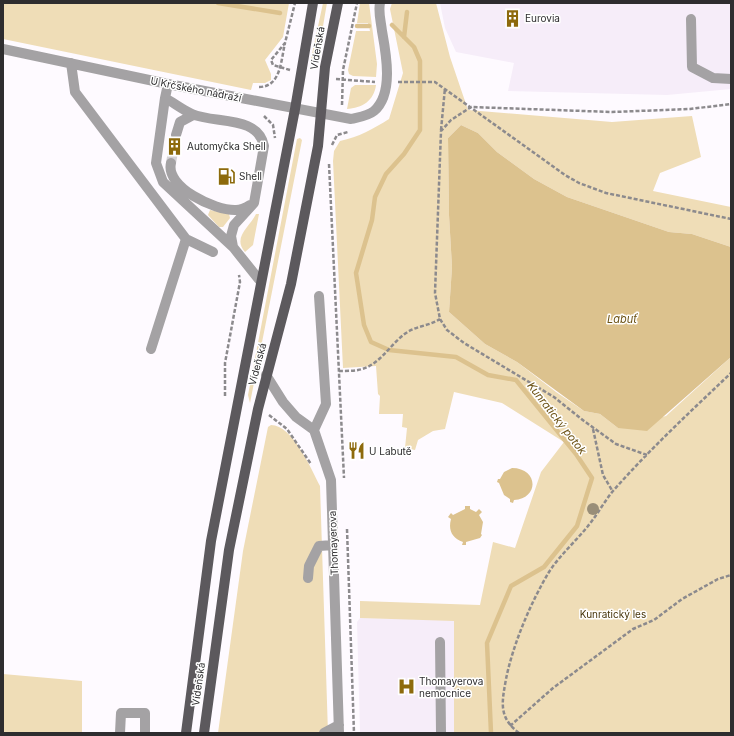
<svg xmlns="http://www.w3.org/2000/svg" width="734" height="736" viewBox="0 0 734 736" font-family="Inter,sans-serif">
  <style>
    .built { fill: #f6edf9 }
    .green { fill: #efddb7 }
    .water { fill: #dcc28e }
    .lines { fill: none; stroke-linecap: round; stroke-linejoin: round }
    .stream { stroke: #dcc28e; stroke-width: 4.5 }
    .minor-tunnel { stroke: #d4d1d5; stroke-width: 10; stroke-dasharray: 10 5; stroke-linecap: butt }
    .path { stroke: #8c8a8d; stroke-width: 2.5; stroke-dasharray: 4 2; stroke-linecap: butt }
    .minor { stroke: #a4a2a4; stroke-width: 10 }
    .major { stroke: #5c595d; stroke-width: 10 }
    .tree { fill: #998e78 }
    .labels { text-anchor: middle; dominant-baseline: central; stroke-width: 3; stroke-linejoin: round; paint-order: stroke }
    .poi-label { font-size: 10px; fill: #2e2d2f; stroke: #fff; text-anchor: start }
    .street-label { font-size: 10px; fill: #2e2d2f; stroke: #fff }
    .park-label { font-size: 10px; fill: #47350a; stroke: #fff }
    .water-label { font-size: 11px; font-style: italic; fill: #6c5214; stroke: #fff }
  </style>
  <rect width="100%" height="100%" fill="#fefaff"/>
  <!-- built -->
  <path class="built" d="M440,3h291v86l-64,6 -159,-4 6,-28 -58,-11 -11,-24z
    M360,618l94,2v113h-94l-3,-111z"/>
  <!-- green -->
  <path class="green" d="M3,3h286l-6,34 -18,23 6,14v6l-6,3h-12l-2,7 -248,-51z
    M323,3h4l-10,58 -6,-2z
    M360,3h9l8,61 -1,13 -23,-1 -4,-2 -1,-4 8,-39h14l-2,-8h-11z
    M392,3h44l14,54 18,53 144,12 80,-6 9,41 -41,16 -7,18 78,16v40l-39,-13 -23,-2 -102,-35 -33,-18 -37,-27 -19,-19 -17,-8 -13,13 1,77 3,52 -3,45 36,32 32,18 39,30 28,19 16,3 18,14 48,-12 65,-59v376h-277v-112l-94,-3v-17l120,4 13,-63 22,6 26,-76 23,-30 -62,-39 -48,-11 -9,37 -12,2 -15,9 -3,10 -10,-2 2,-20 -5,-1 1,-13h-24l1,-18 -2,-2 -2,-28 -33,2 -10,-207 1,-10 6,-10c19,-4 33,-12 49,-22l14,-46 -13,-64z
    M355,85h21c-2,16 -14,23 -29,24l4,-21z
    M300,138l2,2 -52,263 -2,-8 49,-256z
    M210,210l19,4 1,4 -7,9h-4l-11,-12z
    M256,214h3l-6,31 -8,7c-13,-15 5,-25 11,-38z
    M271,425c22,0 40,44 49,61l8,247h-110l25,-182 25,-124z
    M3,674l79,7v52h-79z"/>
  <!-- water -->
  <path class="water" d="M461,125l17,8 19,19 37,27 33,18 102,35 23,2 39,13v110l-84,74 -29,-3 -18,-14 -16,-3 -67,-49 -32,-18 -36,-32 3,-45 -3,-52 -1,-77z
    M512,468c26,0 28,30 2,32l-1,3 -3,-1v-3l-6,-4 -5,-12 -2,-1 1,-3h2l4,-7z
    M465,506h5v3l6,3 3,-3 3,3 -3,3 4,7 -2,12 1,1 -2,3 -14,4v3h-4l1,-3c-11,-4 -15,-12 -12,-23l-3,-2 3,-4 2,2 12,-6z"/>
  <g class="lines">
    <!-- stream -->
    <path class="stream" d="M218,3l62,10
      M392,25l22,22 6,14v69l-16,24 -18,20 -11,23 -3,23 -16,53 8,52 7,17 18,8 67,7 32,18 28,5 60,74 16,24 -15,48 -33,41 -33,19 -24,57 4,90
      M357,26h12
      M404,37l3,-25"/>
    <!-- minor-tunnel -->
    <path class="minor-tunnel" d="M171,163l5,-28"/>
    <!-- path -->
    <path class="path" d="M290,70l-17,-5 -2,-5 14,-17 10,-40
      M336,79l39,3
      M398,82h37l130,93 14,8 27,10 125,26
      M259,87c22,0 22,-27 26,-44
      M342,105l1,-35 14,-67
      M264,116l9,9 2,13
      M441,130l4,-42
      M332,145l5,-10 11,-3
      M329,164l15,314
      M339,371c6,0 13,0 19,-1 22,-4 31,-25 48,-37 10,-7 23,-7 34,-14
      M225,396v-33l15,-81 -1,-7
      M269,415l18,14 24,35
      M593,429l10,46 10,17
      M647,455l-31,-11 -32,-23 -30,-24 -90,-54 -17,-13 -7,-11 -5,-26 6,-162 10,-11 20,-13 141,5 78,-3 41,-5
      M347,529l7,204
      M510,726l43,-38 80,-59 21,-9 28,-21 36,-20 13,-4
      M519,733c-21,-16 -17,-31 -13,-54 7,-35 25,-77 43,-107 11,-17 27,-31 39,-46 9,-11 16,-24 25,-35 37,-42 78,-80 118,-118"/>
    <!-- minor -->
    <path class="minor" d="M691,19l1,48 21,11 18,1
      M3,49l165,35 183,35c8,-2 17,-3 23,-8 20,-17 12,-58 8,-80 -1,-9 -4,-19 -2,-28
      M71,63l4,29 111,147 27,13
      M168,84l-3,14c9,5 18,12 27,16 23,10 66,1 72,32l-10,57 -20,22 -3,11 2,11 28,35
      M165,98l-9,65 7,19 70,65
      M176,135l4,-13 13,-7
      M171,163c-6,24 44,48 65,47 5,0 9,-2 14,-5
      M151,349l35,-110
      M266,375l17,27 13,15 18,13 17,50 8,253
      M314,430l12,-26 -7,-108
      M308,578l1,-12 10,-20 14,-1
      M440,642l1,91
      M120,733l1,-20h24v20
      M324,733l15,-8"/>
    <!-- major -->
    <path class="major" d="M186,733l25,-192 84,-432 18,-106
      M204,733l25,-183 29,-141 33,-125 27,-138 7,-79 13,-64"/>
  </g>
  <!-- trees -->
  <circle class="tree" cx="593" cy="509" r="6"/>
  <!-- icons -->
  <defs>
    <symbol id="building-bare" viewBox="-9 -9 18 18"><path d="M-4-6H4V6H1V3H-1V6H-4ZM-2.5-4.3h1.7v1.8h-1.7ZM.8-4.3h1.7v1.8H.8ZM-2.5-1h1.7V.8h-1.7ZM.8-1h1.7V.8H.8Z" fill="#8d6a0c" stroke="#fff" stroke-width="2.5" paint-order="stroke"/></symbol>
    <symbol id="fuel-bare" viewBox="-9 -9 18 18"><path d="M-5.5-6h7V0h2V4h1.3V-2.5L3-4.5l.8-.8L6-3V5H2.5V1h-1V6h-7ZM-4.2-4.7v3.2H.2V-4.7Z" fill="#8d6a0c" stroke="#fff" stroke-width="2.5" paint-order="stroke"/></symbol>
    <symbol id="restaurant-bare" viewBox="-9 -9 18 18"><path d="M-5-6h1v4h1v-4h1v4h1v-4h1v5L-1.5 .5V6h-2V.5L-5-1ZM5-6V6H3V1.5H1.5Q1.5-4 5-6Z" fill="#8d6a0c" stroke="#fff" stroke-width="2.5" paint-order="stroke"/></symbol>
    <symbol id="hospital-bare" viewBox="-9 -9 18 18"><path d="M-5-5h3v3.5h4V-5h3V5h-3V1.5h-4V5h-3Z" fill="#8d6a0c" stroke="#fff" stroke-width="2.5" paint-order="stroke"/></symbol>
  </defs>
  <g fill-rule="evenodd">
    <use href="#building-bare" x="500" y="6" width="25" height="25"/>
    <use href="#building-bare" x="162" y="134" width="25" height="25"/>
    <use href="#fuel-bare" x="214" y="164" width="25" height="25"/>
    <use href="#restaurant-bare" x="344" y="438" width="25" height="25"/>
    <use href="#hospital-bare" x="394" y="674" width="25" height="25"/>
  </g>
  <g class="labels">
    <!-- poi labels -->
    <g class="poi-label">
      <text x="525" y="18">Eurovia</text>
      <text x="187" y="146">Automyčka Shell</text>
      <text x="239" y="176">Shell</text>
      <text x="369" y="451">U Labutě</text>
      <text x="419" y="681">Thomayerova<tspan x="419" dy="12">nemocnice</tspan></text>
    </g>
    <!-- street labels -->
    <g class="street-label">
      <text transform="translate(317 48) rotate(-80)">Vídeňská</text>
      <text transform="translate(196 89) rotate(11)">U Krčského nádraží</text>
      <text transform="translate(257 364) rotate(-75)">Vídeňská</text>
      <text transform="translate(333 543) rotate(-92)">Thomayerova</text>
      <text transform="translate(198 684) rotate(-82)">Vídeňská</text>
    </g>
    <!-- park labels -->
    <g class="park-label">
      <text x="613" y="614">Kunratický les</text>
    </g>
    <!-- water labels -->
    <g class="water-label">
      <text x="622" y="319">Labuť</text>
      <text transform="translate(557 418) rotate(52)">Kunratický potok</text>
    </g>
  </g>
  <!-- border -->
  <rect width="734" height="736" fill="none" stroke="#2e2d2f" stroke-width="8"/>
</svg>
